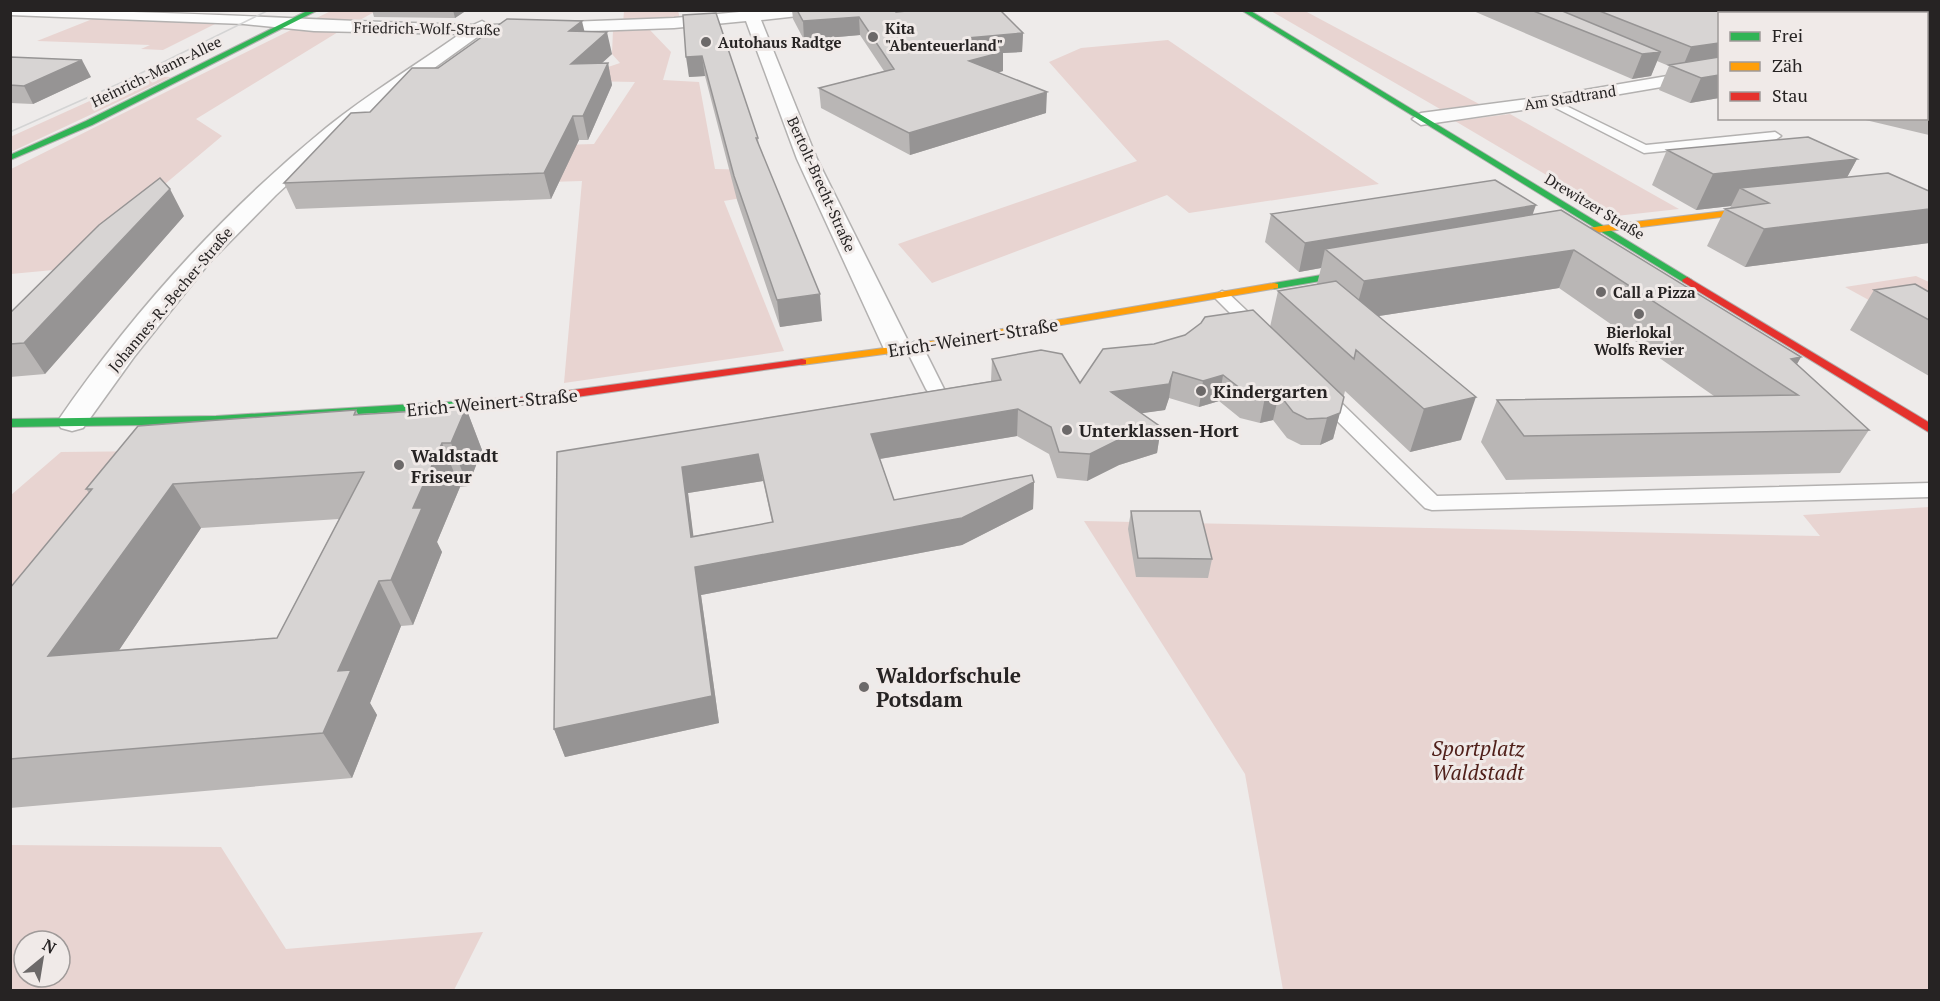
<svg xmlns="http://www.w3.org/2000/svg" width="1940" height="1001" viewBox="0 0 1940 1001" font-family="'PT Serif',serif">
  <style>
    .green { fill: #e8d4d1; fill-rule: evenodd }
    .lines { fill: none; stroke-linecap: round; stroke-linejoin: round }
    .lane-casing { stroke: #b3b1b0; stroke-width: 3 }
    .street-casing { stroke: #b3b1b0; stroke-width: 3 }
    .fast-casing { stroke: #b3b1b0; stroke-width: 2 }
    .slow-casing { stroke: #b3b1b0; stroke-width: 2 }
    .jam-casing { stroke: #b3b1b0; stroke-width: 2 }
    .lane { fill: #fcfcfc; fill-rule: evenodd }
    .street { fill: #fcfcfc; fill-rule: evenodd }
    .fast { fill: #30b455; fill-rule: evenodd }
    .slow { fill: #ff9f0a; fill-rule: evenodd }
    .jam { fill: #e5322d; fill-rule: evenodd }
    .tram { stroke: #d4d4d4; stroke-width: 1.5 }
    .wall { fill: #b9b6b5; fill-rule: evenodd }
    .shaded-wall { fill: #969494 }
    .building { fill: #d7d4d3; stroke: #969494; stroke-width: 1.5; fill-rule: evenodd }
    .poi-dot { fill: #6c6969; stroke: #f0eae8; stroke-width: 2 }
    .labels { text-anchor: middle; dominant-baseline: central; stroke-width: 6; stroke-linejoin: round; paint-order: stroke }
    .far-street-label { font-size: 15px; fill: #262323; stroke: #f0eae8 }
    .far-poi-label { font-size: 15px; font-weight: bold; fill: #262323; stroke: #f0eae8; text-anchor: start }
    .street-label { font-size: 18px; fill: #262323; stroke: #f0eae8 }
    .poi-label { font-size: 18px; font-weight: bold; fill: #262323; stroke: #f0eae8; text-anchor: start }
    .near-poi-label { font-size: 21px; font-weight: bold; fill: #262323; stroke: #f0eae8; text-anchor: start }
    .near-park-label { font-size: 21px; font-style: italic; fill: #50201a; stroke: #f0eae8 }
  </style>
  <rect width="100%" height="100%" fill="#eeebea"/>
  <!-- green -->
  <path class="green" d="M331,11h45l-25,14 -45,-2z
    M624,11h54l2,7 -57,5z
    M1271,11h34l176,94 -41,4z
    M95,18l120,6 -52,26 -22,-1 9,-4 -113,-4z
    M295,28l48,1 -147,90 26,17 -158,133 -53,5v-105z
    M649,29l22,23 -8,28 36,2 16,87 43,1 17,22 -51,9 60,150 -220,32 18,-202 -273,8 42,-38 243,-7 41,-62 -100,-2 64,-10 21,-7 -8,-9 1,-24z
    M1168,40l211,144 -190,29 -22,-18 -235,88 -34,-39 239,-83 -88,-99 32,-14z
    M145,76l26,1 -160,75 -1,-15z
    M1510,114l169,95 -63,7 -161,-95z
    M1916,276l13,6v51l-84,-46z
    M161,451l-150,200v-156l50,-43z
    M1929,507v483h-646l-38,-216 -161,-253 736,15 -17,-21z
    M11,845l210,2 65,102 197,-17 -29,58h-443zM24,941h36v36h-36z"/>
  <g class="lines">
    <defs>
      <path id="lane" d="M1550,98l96,47 129,-13 6,4 -6,4 -131,13 -98,-50 -2,-2z
        M1222,291l6,2 37,35 3,4 -3,4h-12l-37,-37 -2,-3z
        M914,342l9,5 21,42 -3,4h-12l-3,-4 -21,-42z
        M1319,386l7,2 111,108 493,-13v14l-498,13 -7,-2 -113,-112 -2,-4 2,-4z"/>
      <path id="street" d="M10,10c155,0 309,11 463,15l9,-4 7,4 185,-7 87,-8h62l-7,4 -55,6 56,139 95,190 -4,6 -10,2 -10,-2 -4,-6 -87,-190 -51,-138 -72,7 -194,7 -139,100 -65,60 -67,68 -75,94 -51,71 -11,3 -11,-3 -4,-6c75,-109 166,-210 269,-294 42,-34 90,-63 134,-94l-146,-3 -70,-7 -234,-9z
        M1930,27v10l-4,1v-10z
        M1720,67v10l-170,29 -129,19 -9,-6 9,-6 129,-17z"/>
      <path id="fast" d="M309,10h9l-226,115 -82,35v-5l76,-34z
        M1241,10h8l443,270 -5,3 -4,-1z
        M1363,268l5,3 -1,2 -93,16 -5,-3 5,-3z
        M481,400l6,4 -2,3 -269,17 -206,3v-8l206,-3z"/>
      <path id="slow" d="M1766,206l3,1v4l-168,21 -51,9 -5,-3 5,-3 51,-9z
        M1274,283l4,1v4l-364,62 -112,15 -6,-3 6,-3 112,-15z"/>
      <path id="jam" d="M1687,277l243,146v10l-247,-151 -1,-2z
        M802,359l4,1v4l-285,41 -40,3 -6,-4 6,-4 40,-3z"/>
    </defs>
    <!-- lane casing -->
    <use href="#lane" class="lane-casing"/>
    <!-- street casing -->
    <use href="#street" class="street-casing"/>
    <!-- fast casing -->
    <use href="#fast" class="fast-casing"/>
    <!-- slow casing -->
    <use href="#slow" class="slow-casing"/>
    <!-- jam casing -->
    <use href="#jam" class="jam-casing"/>
    <!-- lane -->
    <use href="#lane" class="lane"/>
    <!-- street -->
    <use href="#street" class="street"/>
    <!-- fast -->
    <use href="#fast" class="fast"/>
    <!-- slow -->
    <use href="#slow" class="slow"/>
    <!-- jam -->
    <use href="#jam" class="jam"/>
    <!-- tram -->
    <path class="tram" d="M10,132l117,-52 142,-70"/>
  </g>
  <!-- wall -->
  <path class="wall" d="M372,10h95l-12,8 -81,-1z
    M792,10h102l2,2 127,21 -1,19 -19,1v18l-5,2 48,40 -136,42 -89,-47 -2,-20 65,-17 -24,-36 -56,5 -11,-21z
    M1471,10h379l-131,4v84l-29,5 -31,-13 10,-24 -12,-5 -6,15 -19,3z
    M683,15l75,123 1,10 63,173 -42,6 -43,-127 -32,-124 -16,1z
    M584,32l28,22 -11,9h7l4,22 -24,55h-9l-28,59 -255,10 -12,-26 154,-115z
    M10,57l81,20 -58,27 -23,-1z
    M1926,59l3,1v75l-72,-17h69z
    M1667,150l190,9 -10,18 82,14v52l-184,24 -38,-21 18,-37 5,-1 1,-2 -35,4 -44,-25z
    M1271,214l261,1 269,142 -4,7 72,66 -29,43 -334,7 -25,-38 16,-42 217,-4 -155,-108 -180,28 82,124 -51,12 -65,-61 -12,48 -13,6h-19l-14,-7 -14,-18 -13,3 -20,-5 -21,-17 -20,6 -30,-9 -4,12 -24,3 20,14 -4,26 -38,12 -32,16 -30,-3 -8,-24 -32,-18 -137,23 14,41 140,-18 -1,27 -71,36 -261,50 18,128 -154,34 -11,-28 3,-277 434,-71 1,-22 88,24 74,-39 116,-17 8,-36 39,-7 4,-16 -22,4 -34,-30zM763,481l9,41 -79,14 -5,-43z
    M184,216l-139,158 -35,3v-64z
    M1874,290l55,2v84l-79,-46z
    M466,408l16,42 -14,36 -8,1 -23,55 5,10 -29,73 -12,1 -31,77 7,12 -25,63 -342,30v-220l79,-95 -3,-4 270,-79 2,4zM339,519l-62,119 -158,12 82,-122z
    M1131,511l81,48 -4,19 -72,-1 -8,-48z"/>
  <!-- shaded-wall -->
  <path class="shaded-wall" d="M453,10h14l-12,8z
    M859,17l1,18 -56,5 -1,-19z
    M582,21l5,21 -18,-11z
    M607,32l5,22 -35,32 -6,-22z
    M1023,33l-1,19 -19,1v18l-34,10 -2,-43z
    M1719,43v23l-38,5 10,-24z
    M1661,52l-10,24 -19,3 10,-25z
    M702,56l3,20 -16,1 -3,-20z
    M82,60l9,17 -58,27 -9,-18z
    M608,63l4,22 -24,55 -5,-24z
    M1719,75v23l-29,5 11,-25z
    M1047,92l-1,21 -136,42 -1,-22z
    M573,116l6,24 -28,59 -7,-26z
    M1857,159l-19,35 -98,-6 -9,18 -35,4 17,-36z
    M170,189l14,27 -139,158 -21,-31z
    M1536,205l-10,28 -201,16 -4,19 -22,4 6,-29z
    M1929,209v34l-184,24 19,-38z
    M1574,250l-15,38 -206,32 11,-39z
    M820,294l2,27 -42,6 -3,-27z
    M1801,357l-17,29 7,-27z
    M1173,372l-4,26 -4,12 -57,8 3,-26z
    M1223,375l-4,26 -20,6 4,-26z
    M1279,394l-6,26 -13,3 5,-26z
    M1476,397l-15,43 -51,12 14,-43z
    M466,408l16,42 -14,36 -17,-43z
    M1018,409l-1,27 -144,24 -2,-26z
    M1340,413l-7,26 -13,6 7,-27z
    M1161,427l-4,26 -38,12 -32,16 3,-27 32,-16z
    M442,443l18,44 -23,55 5,10 -29,73 -22,-45 22,-72z
    M758,454l5,27 -75,12 9,71 -6,-27 -9,-70z
    M1034,482l-1,27 -71,36 -261,50 18,128 -154,34 -11,-28 141,-162z
    M173,484l28,44 -116,173 -37,-45z
    M379,581l22,45 -31,77 7,12 -25,63 -29,-45 15,-62z"/>
  <!-- building -->
  <path class="building" d="M797,10h97l2,2 22,-2h82l23,23 -56,5 36,14 -34,9 78,31 -138,41 -90,-45 75,-19 -35,-52 -56,4z
    M1531,10h29l101,42 -19,2z
    M1597,10h253l10,4h-141v29l-28,4z
    M716,13l42,125h-2l64,156 -43,6 -43,-124 -32,-120 -16,1 -3,-42z
    M507,19l75,2 -13,10 38,1 -36,32 37,-1 -25,53h-10l-29,57 -260,10 67,-70 19,-1 42,-44h26z
    M10,57l72,3 -58,26 -14,-1z
    M1719,57v18l-18,3 -32,-13z
    M1926,59h3v46l-3,-1z
    M1808,137l49,22 -144,15 -46,-24z
    M1888,173l41,18v18l-165,20 -39,-20 44,-6 -29,-15z
    M160,178l10,11 -146,154 -14,1v-31l89,-88z
    M1495,180l41,25 -231,38 -34,-29z
    M1561,210l240,147 -10,2 78,71 -345,6 -27,-36 301,-5 -224,-145 -210,31 -39,-32z
    M1336,281l140,116 -52,12 -68,-59 -2,9 -76,-68z
    M1915,284l14,8v28l-55,-30z
    M1253,310l91,87 -4,16 -13,5 -20,1 -14,-7 -14,-18 -14,3 -20,-5 -22,-17 -20,6 -30,-9 -4,12 -58,8 50,35 -39,11 -32,16 -31,-2 -8,-25 -33,-18 -147,25 23,66 138,-25 2,7 -72,36 -267,49 17,129 -158,33 3,-277 444,-72 -9,-21 49,-9 21,4 18,29 23,-34 51,-5 31,-9 16,-12 4,-6zM758,454l15,68 -82,15 -9,-70z
    M466,408l-15,35h-9l-29,65h9l-31,72 -12,1 -41,90 13,-1 -28,63 -313,26v-171l82,-99h-6l52,-63 218,-16 -2,5zM364,472l-87,166 -229,18 125,-172z
    M1131,511h69l12,48 -74,-1z"/>
  <!-- markers -->
  <g class="poi-dot">
    <circle cx="873" cy="37" r="6"/>
    <circle cx="706" cy="42" r="6"/>
    <circle cx="1601" cy="292" r="6"/>
    <circle cx="1639" cy="314" r="6"/>
    <circle cx="1201" cy="391" r="6"/>
    <circle cx="1067" cy="430" r="6"/>
    <circle cx="399" cy="465" r="6"/>
    <circle cx="864" cy="687" r="6"/>
  </g>
  <g class="labels">
    <!-- far-street labels -->
    <g class="far-street-label">
      <text transform="translate(427 28) rotate(1)">Friedrich-Wolf-Straße</text>
      <text transform="translate(156 71) rotate(-26)">Heinrich-Mann-Allee</text>
      <text transform="translate(1570 97) rotate(-9)">Am Stadtrand</text>
      <text transform="translate(822 184) rotate(66)">Bertolt-Brecht-Straße</text>
      <text transform="translate(1595 206) rotate(31)">Drewitzer Straße</text>
      <text transform="translate(170 299) rotate(-50)">Johannes-R.-Becher-Straße</text>
    </g>
    <!-- far-poi labels -->
    <g class="far-poi-label">
      <text x="885" y="28">Kita<tspan x="885" dy="17">"Abenteuerland"</tspan></text>
      <text x="718" y="42">Autohaus Radtge</text>
      <text x="1613" y="292">Call a Pizza</text>
      <text x="1639" y="332" text-anchor="middle">Bierlokal<tspan x="1639" dy="17">Wolfs Revier</tspan></text>
    </g>
    <!-- street labels -->
    <g class="street-label">
      <text transform="translate(973 337) rotate(-9)">Erich-Weinert-Straße</text>
      <text transform="translate(492 402) rotate(-5)">Erich-Weinert-Straße</text>
    </g>
    <!-- poi labels -->
    <g class="poi-label">
      <text x="1213" y="391">Kindergarten</text>
      <text x="1079" y="430">Unterklassen-Hort</text>
      <text x="411" y="455">Waldstadt<tspan x="411" dy="21">Friseur</tspan></text>
    </g>
    <!-- near-poi labels -->
    <g class="near-poi-label">
      <text x="876" y="675">Waldorfschule<tspan x="876" dy="24">Potsdam</tspan></text>
    </g>
    <!-- near-park labels -->
    <g class="near-park-label">
      <text x="1478" y="748">Sportplatz<tspan x="1478" dy="24">Waldstadt</tspan></text>
    </g>
  </g>
  <!-- border -->
  <rect width="1940" height="1001" fill="none" stroke="#262323" stroke-width="24"/>
  <!-- legend -->
  <rect x="1718" y="12" width="210" height="108" fill="#f0eae8" stroke="#9f9a99" stroke-width="1.5"/>
  <rect x="1730" y="32" width="30" height="9" fill="#30b455" stroke="#9f9a99" stroke-width="1.5"/>
  <text x="1772" y="42" font-size="18" fill="#262323">Frei</text>
  <rect x="1730" y="62" width="30" height="9" fill="#ff9f0a" stroke="#9f9a99" stroke-width="1.5"/>
  <text x="1772" y="72" font-size="18" fill="#262323">Zäh</text>
  <rect x="1730" y="92" width="30" height="9" fill="#e5322d" stroke="#9f9a99" stroke-width="1.5"/>
  <text x="1772" y="102" font-size="18" fill="#262323">Stau</text>
  <!-- north arrow -->
  <g transform="translate(42 959) rotate(30)"><circle r="28" fill="#f0eae8" stroke="#9f9a99" stroke-width="1.5"/>
  <path d="M0-4.5L10 22L0 15L-10 22Z" fill="#6c6969"/>
  <text y="-9" font-size="16" font-weight="bold" text-anchor="middle" fill="#262323">N</text>
  </g>
</svg>
